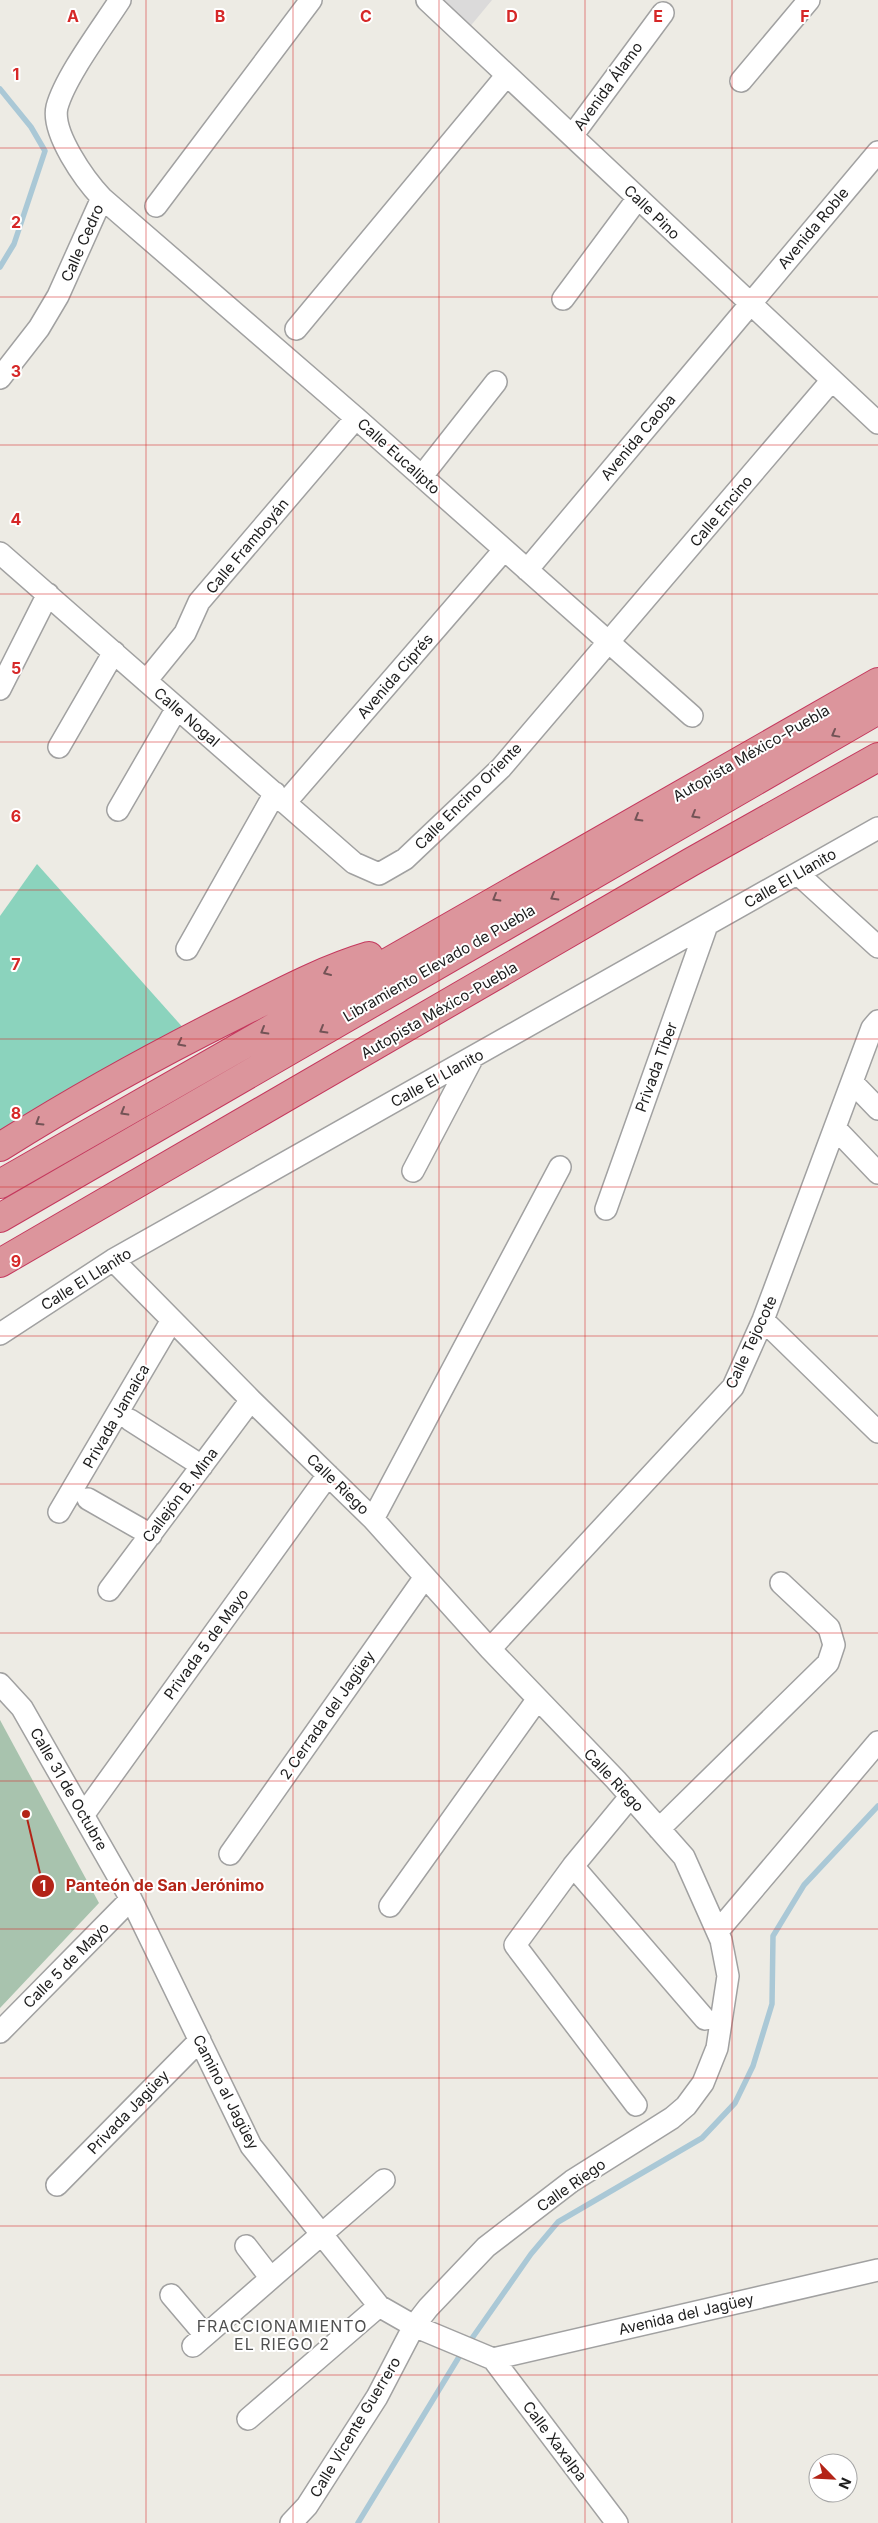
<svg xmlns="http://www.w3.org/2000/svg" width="878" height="2523" viewBox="0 0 878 2523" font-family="Inter,sans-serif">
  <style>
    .residential { fill: #dbdada }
    .cemetery { fill: #a8c3ae }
    .pitch { fill: #8bd3bd }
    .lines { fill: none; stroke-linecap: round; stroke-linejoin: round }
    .stream { stroke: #aac8d6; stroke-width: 5.5 }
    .minor-casing { stroke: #a1a1a1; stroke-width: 24 }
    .highway-casing { stroke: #c4385d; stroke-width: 30 }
    .minor { stroke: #fff; stroke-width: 21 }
    .highway { stroke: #dc959c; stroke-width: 28 }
    .oneway { stroke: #735356 }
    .grid { fill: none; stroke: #d62828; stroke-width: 1; stroke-opacity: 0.55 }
    .labels { text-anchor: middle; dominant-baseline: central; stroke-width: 4; stroke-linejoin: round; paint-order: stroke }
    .street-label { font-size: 15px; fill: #1d1d1d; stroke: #fff }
    .neighbourhood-label { font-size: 16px; letter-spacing: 1px; fill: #505050; stroke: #fff }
    .grid-label { font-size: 16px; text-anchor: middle; font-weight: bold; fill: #d62828; stroke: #fff; stroke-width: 4; stroke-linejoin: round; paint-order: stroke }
    .leader { fill: none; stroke: #b32417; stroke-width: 2 }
    .callout-dot { fill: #b32417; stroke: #fff; stroke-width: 2 }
    .mark-label { font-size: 15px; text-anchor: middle; font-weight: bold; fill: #fff }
    .callout-label { font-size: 16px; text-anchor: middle; font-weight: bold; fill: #b32417; stroke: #fff; stroke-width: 4; stroke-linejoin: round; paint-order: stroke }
  </style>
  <rect width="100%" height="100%" fill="#edebe4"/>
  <!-- residential -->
  <path class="residential" d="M437,0h55l-24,29z"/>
  <!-- cemetery -->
  <path class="cemetery" d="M0,1720l99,183 -99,105z"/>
  <!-- pitch -->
  <path class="pitch" d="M37,864l149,167 -186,102v-217z"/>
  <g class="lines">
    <!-- stream -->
    <path class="stream" d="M0,89l31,38 14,24 -31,93 -14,23
      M468,2344l63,-90 27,-32 144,-84 33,-35 18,-37 19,-62 1,-68 31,-51 74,-79
      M358,2523l104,-171"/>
    <defs>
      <path id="minor" d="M120,0c-18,28 -55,77 -63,107 -6,26 28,73 45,91l254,220 336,298
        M427,0l451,423
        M741,81l68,-81
        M572,136l91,-123
        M156,206l155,-206
        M563,299l75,-101
        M296,329l211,-254
        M0,378l39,-50 19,-32 44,-98
        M422,476l74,-94
        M0,553l354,310 25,11 26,-15 96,-91 331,-388
        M527,570l351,-418
        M146,681l39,-48 14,-31 157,-184
        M0,689l48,-95
        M59,747l55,-95
        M285,803l219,-253
        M118,810l59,-102
        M798,874l80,73
        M187,949l88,-156
        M852,1082l26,27
        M835,1128l43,45
        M413,1171l60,-114
        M606,1209l101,-284
        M113,1260l138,140 122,119 117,130 126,131 68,77 37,83 7,36 -11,72 -14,35 -17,23 -14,12 -100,63 -86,66 -58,61 -14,18 -37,71 -70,109 -16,17
        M763,1320l115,112
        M0,1334l113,-74 765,-432
        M130,1420l72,46
        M88,1499l63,36
        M59,1512l113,-192
        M373,1519l187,-352
        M109,1590l142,-190
        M490,1649l243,-262 30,-67 109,-292 6,-7
        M0,1684l22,24 109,191 120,247 128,160 35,20 79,33
        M630,1797l-57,69 -58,79 121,160
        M84,1814l244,-339
        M659,1829l169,-166 6,-18 -5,-17 -48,-45
        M230,1854l195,-277
        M573,1866l132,153
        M390,1906l147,-206
        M718,1931l160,-189
        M0,2032l131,-133
        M57,2185l143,-145
        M246,2246l24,31
        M171,2295l34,40
        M193,2346l191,-166
        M493,2359l385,-89
        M493,2359l124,164
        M248,2419l131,-113"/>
      <path id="highway" d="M0,1147c76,-48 154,-91 234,-131 44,-22 88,-46 135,-60
        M0,1184l878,-502
        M0,1218l878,-508
        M0,1263l691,-401 187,-105"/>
    </defs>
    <!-- minor casing -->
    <use href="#minor" class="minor-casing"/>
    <!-- highway casing -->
    <use href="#highway" class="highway-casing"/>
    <!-- minor -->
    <use href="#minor" class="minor"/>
    <!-- highway -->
    <use href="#highway" class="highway"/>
  </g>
  <!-- one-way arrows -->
  <defs><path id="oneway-chevron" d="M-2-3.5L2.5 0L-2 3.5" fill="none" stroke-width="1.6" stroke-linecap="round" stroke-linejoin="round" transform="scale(1.25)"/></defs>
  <g class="oneway">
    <use href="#oneway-chevron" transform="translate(835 734) rotate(151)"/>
    <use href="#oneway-chevron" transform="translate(695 815) rotate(150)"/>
    <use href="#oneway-chevron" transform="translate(638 818) rotate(150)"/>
    <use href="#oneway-chevron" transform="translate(554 897) rotate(150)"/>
    <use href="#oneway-chevron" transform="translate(496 898) rotate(150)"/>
    <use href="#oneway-chevron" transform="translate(327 972) rotate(156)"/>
    <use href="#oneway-chevron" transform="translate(323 1030) rotate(150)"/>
    <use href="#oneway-chevron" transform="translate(264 1031) rotate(150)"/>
    <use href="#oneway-chevron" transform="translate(181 1043) rotate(153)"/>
    <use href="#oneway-chevron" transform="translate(124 1112) rotate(150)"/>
    <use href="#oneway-chevron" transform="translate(39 1122) rotate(148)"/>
  </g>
  <!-- grid -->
  <path class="grid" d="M146,0v2523M293,0v2523M439,0v2523M585,0v2523M732,0v2523M0,148h878M0,297h878M0,445h878M0,594h878M0,742h878M0,890h878M0,1039h878M0,1187h878M0,1336h878M0,1484h878M0,1633h878M0,1781h878M0,1929h878M0,2078h878M0,2226h878M0,2375h878"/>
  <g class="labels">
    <!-- street labels -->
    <g class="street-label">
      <text transform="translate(608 86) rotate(-54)">Avenida Álamo</text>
      <text transform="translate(652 212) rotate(44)">Calle Pino</text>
      <text transform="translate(813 228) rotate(-50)">Avenida Roble</text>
      <text transform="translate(82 243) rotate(-66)">Calle Cedro</text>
      <text transform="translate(638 437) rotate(-50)">Avenida Caoba</text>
      <text transform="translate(399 456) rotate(42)">Calle Eucalipto</text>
      <text transform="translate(721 511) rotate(-50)">Calle Encino</text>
      <text transform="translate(247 546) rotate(-50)">Calle Framboyán</text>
      <text transform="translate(395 676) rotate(-49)">Avenida Ciprés</text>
      <text transform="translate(187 717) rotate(41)">Calle Nogal</text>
      <text transform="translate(751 753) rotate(-30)">Autopista México-Puebla</text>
      <text transform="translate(468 796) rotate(-45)">Calle Encino Oriente</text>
      <text transform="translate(790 878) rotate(-30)">Calle El Llanito</text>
      <text transform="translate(439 963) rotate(-30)">Libramiento Elevado de Puebla</text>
      <text transform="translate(439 1010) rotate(-30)">Autopista México-Puebla</text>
      <text transform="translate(656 1067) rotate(-70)">Privada Tiber</text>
      <text transform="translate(437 1078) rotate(-29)">Calle El Llanito</text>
      <text transform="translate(86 1279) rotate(-32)">Calle El Llanito</text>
      <text transform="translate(751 1342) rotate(-65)">Calle Tejocote</text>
      <text transform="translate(116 1416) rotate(-60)">Privada Jamaica</text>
      <text transform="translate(338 1484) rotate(44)">Calle Riego</text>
      <text transform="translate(180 1495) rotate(-53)">Callejón B. Mina</text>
      <text transform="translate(206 1644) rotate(-54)">Privada 5 de Mayo</text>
      <text transform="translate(327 1715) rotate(-55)">2 Cerrada del Jagüey</text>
      <text transform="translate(614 1780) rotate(47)">Calle Riego</text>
      <text transform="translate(69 1789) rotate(60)">Calle 31 de Octubre</text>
      <text transform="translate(66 1965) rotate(-45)">Calle 5 de Mayo</text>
      <text transform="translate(226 2092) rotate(63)">Camino al Jagüey</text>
      <text transform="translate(128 2112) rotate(-46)">Privada Jagüey</text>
      <text transform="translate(571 2185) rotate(-35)">Calle Riego</text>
      <text transform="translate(686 2314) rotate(-13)">Avenida del Jagüey</text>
      <text transform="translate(355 2427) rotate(-59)">Calle Vicente Guerrero</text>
      <text transform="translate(555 2441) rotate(53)">Calle Xaxalpa</text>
    </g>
    <!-- neighbourhood labels -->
    <g class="neighbourhood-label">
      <text x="282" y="2326">FRACCIONAMIENTO<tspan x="282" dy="18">EL RIEGO 2</tspan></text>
    </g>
  </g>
  <g class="grid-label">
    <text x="73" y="22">A</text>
    <text x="220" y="22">B</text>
    <text x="366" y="22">C</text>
    <text x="512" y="22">D</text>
    <text x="658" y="22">E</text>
    <text x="805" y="22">F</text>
    <text x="16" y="80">1</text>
    <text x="16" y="228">2</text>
    <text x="16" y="377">3</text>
    <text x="16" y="525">4</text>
    <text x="16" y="674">5</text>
    <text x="16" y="822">6</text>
    <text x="16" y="970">7</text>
    <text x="16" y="1119">8</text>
    <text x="16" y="1267">9</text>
  </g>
  <!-- callouts -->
  <path class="leader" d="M26 1814L43 1886"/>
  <g class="callout-dot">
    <circle cx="26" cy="1814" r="5"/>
    <circle cx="43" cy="1886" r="12"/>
  </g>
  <g class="mark-label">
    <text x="43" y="1891">1</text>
  </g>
  <g class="callout-label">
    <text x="165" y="1891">Panteón de San Jerónimo</text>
  </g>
  <!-- north arrow -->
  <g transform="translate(833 2478) rotate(114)"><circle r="24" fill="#ffffff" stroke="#a5a5a5"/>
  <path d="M0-4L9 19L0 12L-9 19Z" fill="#b32417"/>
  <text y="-8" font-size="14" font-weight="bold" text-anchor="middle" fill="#1d1d1d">N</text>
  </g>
</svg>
